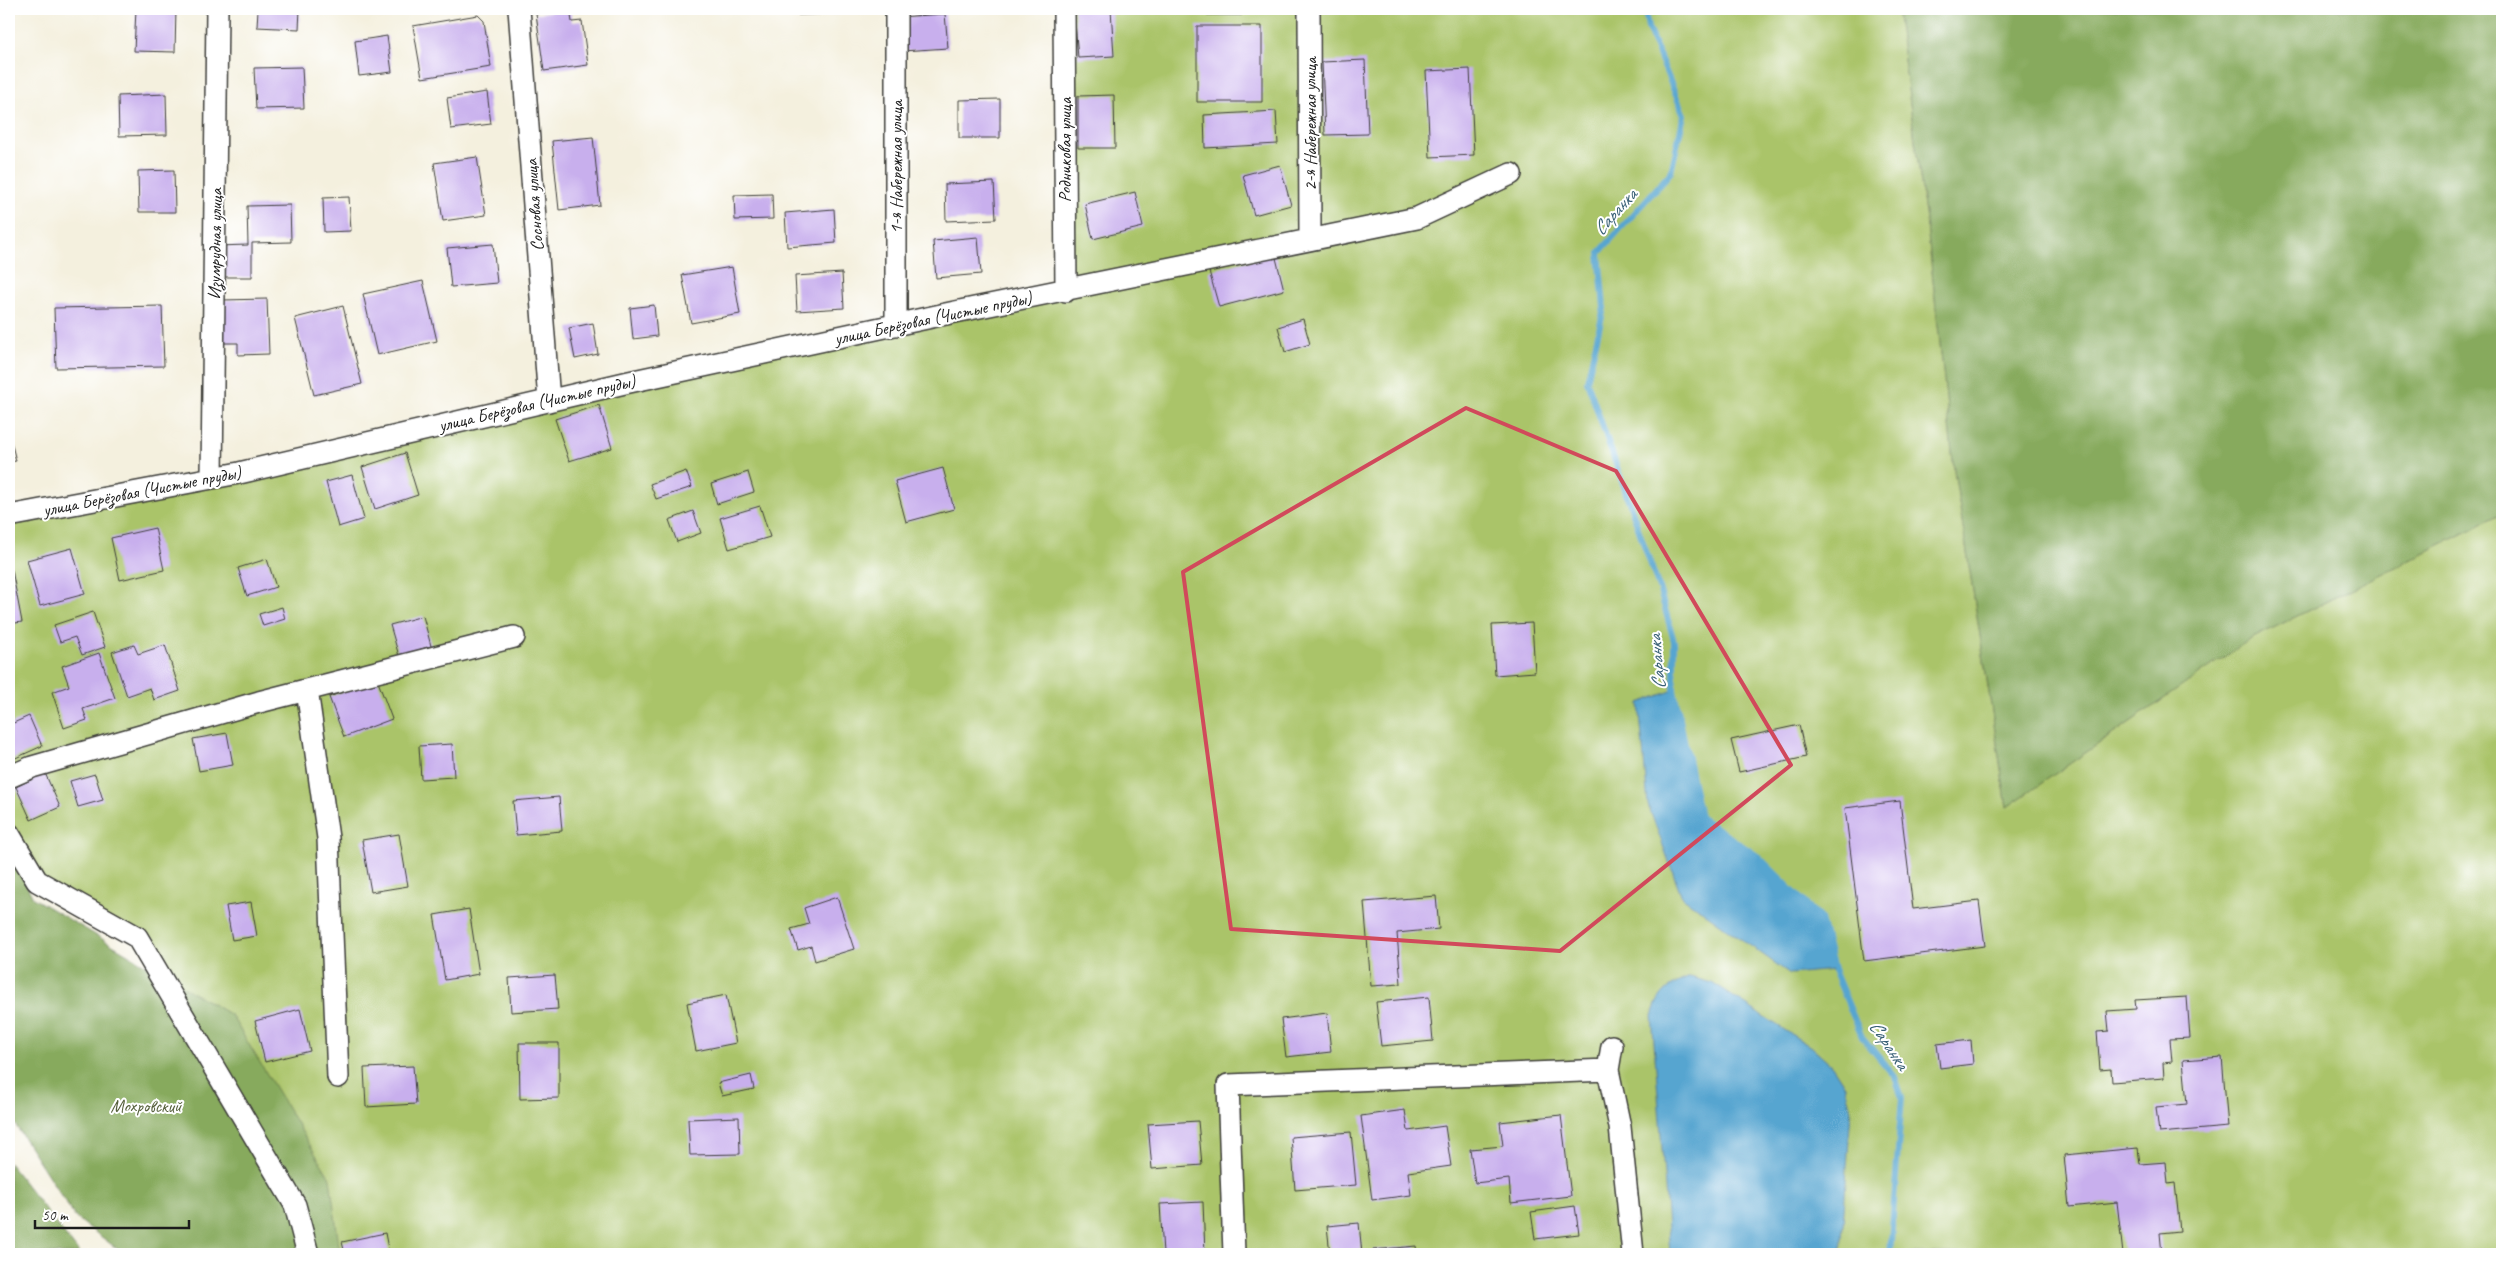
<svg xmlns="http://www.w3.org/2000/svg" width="2511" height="1263" viewBox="0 0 2511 1263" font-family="Caveat,sans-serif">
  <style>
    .green { fill: #aac469; stroke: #637042 }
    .forest { fill: #87aa5d; stroke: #52633c }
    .water { fill: #56a5d0; stroke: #396076 }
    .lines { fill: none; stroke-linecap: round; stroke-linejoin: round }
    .stream { stroke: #56a5d0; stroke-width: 6 }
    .building { fill: #c8afed }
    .minor-casing { stroke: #3c3c39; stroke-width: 24 }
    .minor { stroke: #fff; stroke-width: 21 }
    .marked { fill: none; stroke: #d1495b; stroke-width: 4; stroke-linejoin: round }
    .labels { text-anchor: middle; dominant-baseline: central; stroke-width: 4; stroke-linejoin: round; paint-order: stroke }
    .street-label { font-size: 18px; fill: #1c1c1c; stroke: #fff }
    .park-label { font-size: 18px; fill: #555f3b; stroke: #fff }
    .water-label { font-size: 19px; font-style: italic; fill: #396076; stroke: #fff }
  </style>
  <rect width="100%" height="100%" fill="#fff"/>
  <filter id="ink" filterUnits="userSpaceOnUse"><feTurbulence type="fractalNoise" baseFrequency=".02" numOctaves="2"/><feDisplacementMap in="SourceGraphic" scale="10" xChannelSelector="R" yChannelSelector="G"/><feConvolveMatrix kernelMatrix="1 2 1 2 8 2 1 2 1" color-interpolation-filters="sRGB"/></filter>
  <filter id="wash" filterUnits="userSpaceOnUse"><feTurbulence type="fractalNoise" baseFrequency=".0096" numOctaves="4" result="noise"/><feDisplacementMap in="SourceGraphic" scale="20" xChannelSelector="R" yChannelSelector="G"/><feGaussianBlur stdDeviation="1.12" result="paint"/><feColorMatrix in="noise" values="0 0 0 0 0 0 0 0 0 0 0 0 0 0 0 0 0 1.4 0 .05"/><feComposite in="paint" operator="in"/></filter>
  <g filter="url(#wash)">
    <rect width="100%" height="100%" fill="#f4f0de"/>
    <!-- green -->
    <path class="green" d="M1064,9h833l31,226 26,235 53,337 242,-167 253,-126v740h-2194l-171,-317 -100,-56 -28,-47v-318l1057,-225z"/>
    <!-- forest -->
    <path class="forest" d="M1897,9h605v505l-253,126 -242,167 -53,-337 -26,-235z
      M9,850l24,48 198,117 99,163 10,76h-216l-49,-37 -66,-102z
      M9,1163l71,91h-71z"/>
    <!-- water -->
    <path class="water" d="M1674,690l26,127 59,40 62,62 13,51 -44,4 -108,-77 -34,-92 -9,-102z
      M1690,977l22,6 99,64 21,19 13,20 6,24 -10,144h-171l-18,-238c7,-24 15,-29 38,-39z"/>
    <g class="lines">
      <!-- stream -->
      <path class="stream" d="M1645,9l3,19 36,87 -13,57 -72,81 5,55 -17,73 73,210 14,50v49l26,127 59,40 62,62 13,51 28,67 33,40 7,20 -12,157"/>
    </g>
    <g id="blocks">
      <!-- building -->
      <path class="building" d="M136,9h40l-1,43 -41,-1z
        M258,9h42l-1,20 -42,-2z
        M568,9h2l2,13 10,-1 6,44 -44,6 -8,-57z
        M797,9h48v5l-47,1z
        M1074,9h37l3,47 -36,2z
        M1207,9h34l1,6h-35z
        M945,14l3,34 -46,3 -3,-34z
        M478,15l6,6 7,46 -69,11 -9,-52z
        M1197,26h65v76h-65z
        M387,36l5,36 -33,4 -4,-35z
        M1365,60l3,74 -43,1 -3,-73z
        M302,67l2,41 -48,1 -2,-41z
        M1470,69l4,86 -44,2 -4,-86z
        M487,92l4,32 -40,5 -4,-31z
        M166,94l1,41 -48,1 -1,-40z
        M1114,95l1,53h-37v-52z
        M1000,99v39h-41v-38z
        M1276,111l2,33 -73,4 -1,-33z
        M593,137l7,68 -41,5 -7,-69z
        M477,157l9,58 -43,6 -9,-58z
        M1280,165l11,40 -37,10 -11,-40z
        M174,170l1,42h-36l-1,-41z
        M994,182l2,37 -50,2 -1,-37z
        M1135,192l8,35 -50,12 -8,-35z
        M772,194l1,25 -38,1 -1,-25z
        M349,197l2,34 -27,1 -1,-34z
        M290,205l1,37 -39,1v34h-34l-1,-31 31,-1 -1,-39z
        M834,209l2,34 -49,4 -2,-34z
        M978,237l3,37 -45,4 -3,-37z
        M493,244l4,39 -46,4 -4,-39z
        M1275,254l9,36 -65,17 -10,-36z
        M732,267l8,47 -49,9 -9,-48z
        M842,273l2,35 -47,3 -2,-35z
        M423,281l14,60 -60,14 -14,-61z
        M267,299l2,55 -31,1v-12h-15l-1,-43z
        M654,305l3,31 -24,3 -3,-31z
        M162,306l2,60 -108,2 -2,-60z
        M343,306l19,78 -48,11 -19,-77z
        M1303,319l7,25 -25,8 -7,-25z
        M593,323l5,31 -23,5 -6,-31z
        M599,405l13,43 -43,13 -14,-42z
        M9,433l7,28 -7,1z
        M405,453l13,42 -43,14 -13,-42z
        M943,468l11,41 -48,13 -11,-41z
        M686,471l6,16 -36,12 -6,-15z
        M748,472l6,20 -37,12 -6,-20z
        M352,475l12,44 -26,8 -12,-45z
        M760,506l10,31 -41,12 -9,-31z
        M693,511l8,22 -24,9 -8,-22z
        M155,528l9,42 -44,10 -9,-42z
        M72,548l13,46 -45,12 -13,-46z
        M267,559l9,28 -29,9 -9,-28z
        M12,570l10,52 -13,2v-53z
        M282,607l3,12 -22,7 -4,-12z
        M93,612l12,35 -23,8 -7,-18 -15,5 -6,-17z
        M423,616l8,30 -32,10 -9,-31z
        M1532,623l3,49 -40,3 -3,-50z
        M134,645l4,9 27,-9 15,46 -26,9 -4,-12 -23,8 -15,-44z
        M99,653l16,45 -32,11 4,11 -23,8 -12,-36 17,-6 -7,-20z
        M377,679l15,40 -48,18 -15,-40z
        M29,716l13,30 -33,15v-36z
        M1799,725l7,32 -67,15 -8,-32z
        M227,733l6,32 -34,6 -6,-32z
        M452,744l2,33 -33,2 -2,-33z
        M45,773l15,34 -29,13 -15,-33z
        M95,774l8,26 -25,7 -8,-26z
        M559,797l3,34 -46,4 -3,-34z
        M1900,801l13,108 66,-8 6,45 -121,15 -19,-153z
        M399,834l9,52 -37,6 -9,-52z
        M1436,896l3,33 -42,4 4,51 -30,2 -7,-84z
        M837,897l17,52 -39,12 -4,-15 -13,4 -7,-21 18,-5 -5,-16z
        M251,902l6,34 -25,4 -6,-34z
        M469,909l10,65 -34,6 -11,-65z
        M555,975l3,34 -47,3 -2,-34z
        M726,995l10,48 -40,8 -9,-48z
        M1429,997l4,44 -52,5 -5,-44z
        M2187,997l3,41 -20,1 2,23 -9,1 1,15 -52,4 -1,-13 -11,1 -3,-38 12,-1 -2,-20 29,-2 -1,-9z
        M300,1009l10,42 -45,11 -10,-41z
        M1327,1013l4,39 -45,5 -5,-38z
        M1971,1040l2,24 -33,4 -3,-24z
        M519,1043h40v55l-39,1z
        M2222,1057l6,70 -69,6 -3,-26 31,-3 -4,-44z
        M413,1066l3,38 -50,3 -2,-39z
        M751,1075l3,14 -32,7 -4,-13z
        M1405,1110l3,21 37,-5 6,40 -43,6 3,23 -39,5 -11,-84z
        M1561,1115l10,81 -60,7 -2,-24 -34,4 -5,-34 33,-3 -3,-24z
        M739,1117l1,37 -50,1 -2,-36z
        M1198,1121l4,44 -50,4 -4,-45z
        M1351,1132l5,53 -61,5 -4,-53z
        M2138,1148l2,16 26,-2 2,22 7,-1 5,48 -20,2 2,21h-39l-6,-52 -48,5 -5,-52z
        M1203,1202l2,52h-42l-3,-50z
        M1575,1206l4,28 -44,5 -4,-27z
        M1359,1223l3,31h-32l-3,-28z
        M385,1233l4,21h-44l-3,-12z
        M1416,1246l1,8h-44v-4z"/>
    </g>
  </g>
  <g filter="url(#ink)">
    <use href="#blocks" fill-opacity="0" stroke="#3c3c39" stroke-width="1"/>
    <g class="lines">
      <defs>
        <path id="minor" d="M519,9l30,392
          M1064,9l2,282
          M1309,9l1,230
          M896,325v-316
          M212,478l5,-469
          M9,516l230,-43 390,-91 326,-70 462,-94 94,-44
          M307,690l21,148 10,239
          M9,777l23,-10 227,-65 255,-65
          M9,834l28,47 100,56 158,268 13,49
          M1612,1046l-4,24 12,57 13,127
          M1234,1254l-6,-169 380,-15"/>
      </defs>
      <!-- minor casing -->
      <use href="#minor" class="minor-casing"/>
      <!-- minor -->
      <use href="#minor" class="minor"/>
    </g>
  </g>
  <!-- marked area -->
  <path class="marked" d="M1466,408l150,63 175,294 -231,186 -329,-22 -48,-357z"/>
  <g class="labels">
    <!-- street labels -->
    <g class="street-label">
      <text transform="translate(1310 124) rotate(-90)">2-я Набережная улица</text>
      <text transform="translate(1065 150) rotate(-90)">Родниковая улица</text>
      <text transform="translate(896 167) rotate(-90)">1-я Набережная улица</text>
      <text transform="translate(534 205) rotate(-94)">Сосновая улица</text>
      <text transform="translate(215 244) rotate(-89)">Изумрудная улица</text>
      <text transform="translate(933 318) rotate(-12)">улица Берёзовая (Чистые пруды)</text>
      <text transform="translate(537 403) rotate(-13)">улица Берёзовая (Чистые пруды)</text>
      <text transform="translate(142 491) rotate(-11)">улица Берёзовая (Чистые пруды)</text>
    </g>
    <!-- park labels -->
    <g class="park-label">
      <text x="146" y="1106">Мохровский</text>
    </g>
    <!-- water labels -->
    <g class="water-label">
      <text transform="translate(1615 212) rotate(-48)">Саранка</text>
      <text transform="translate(1657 662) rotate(-95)">Саранка</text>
      <text transform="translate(1889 1045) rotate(56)">Саранка</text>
    </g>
  </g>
  <!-- margin -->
  <rect width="2511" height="1263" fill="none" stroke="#fff" stroke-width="30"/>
  <!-- scale -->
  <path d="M35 1220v8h154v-8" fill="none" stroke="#1c1c1c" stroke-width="2.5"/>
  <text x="42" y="1220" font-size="15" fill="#1c1c1c" stroke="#ffffff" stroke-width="4" paint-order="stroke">50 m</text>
</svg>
